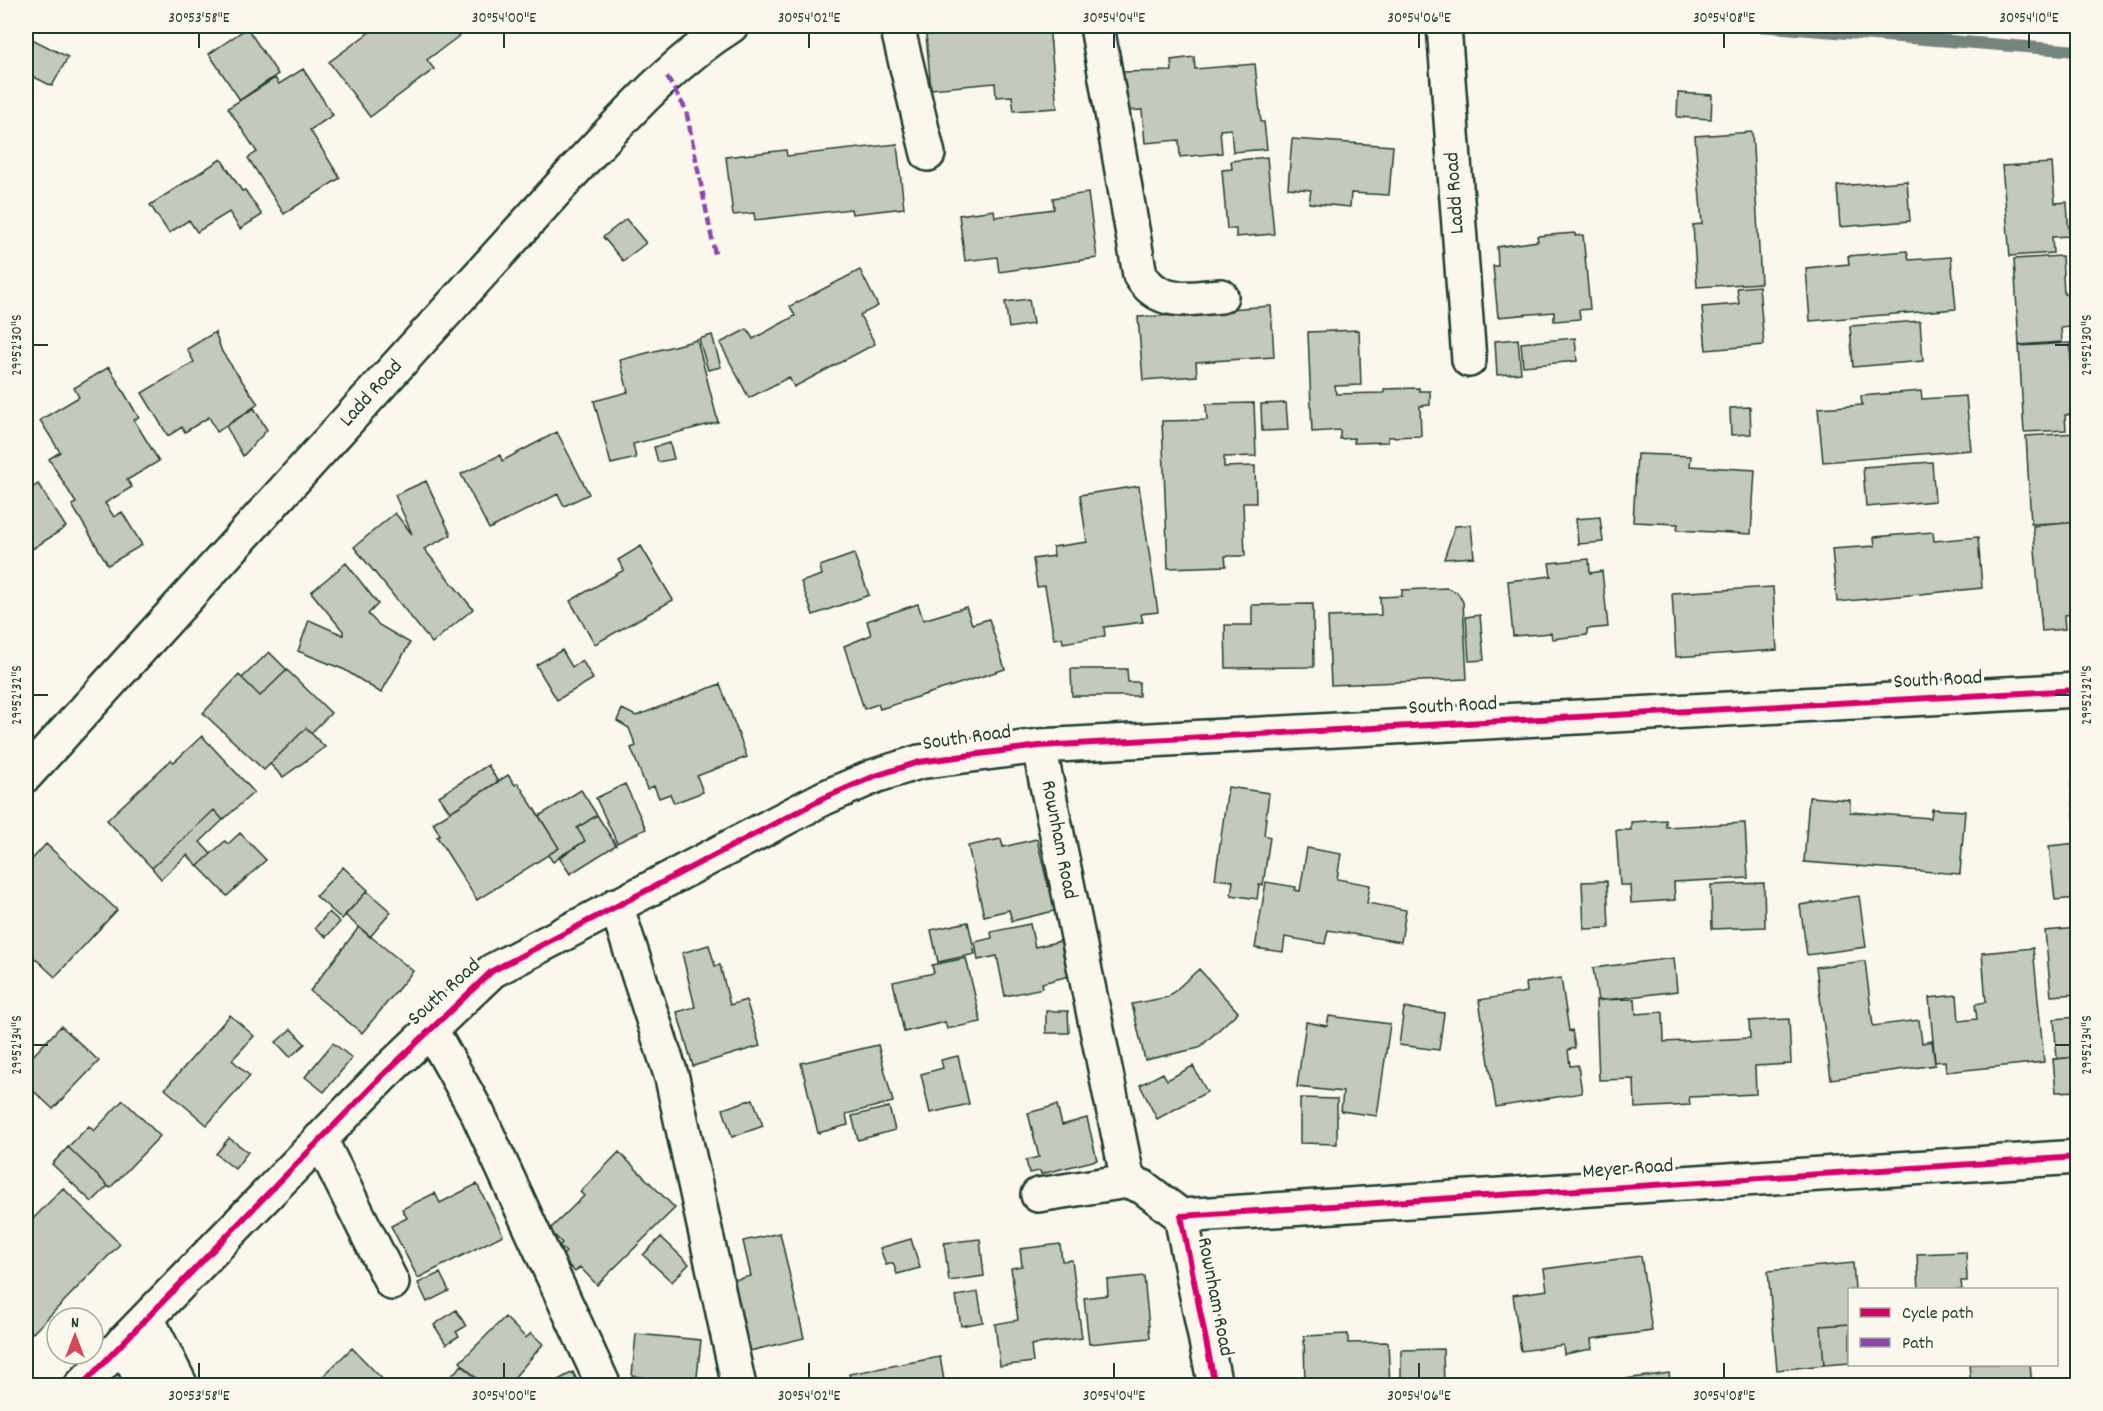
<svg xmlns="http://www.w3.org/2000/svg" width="2103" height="1411" viewBox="0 0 2103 1411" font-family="Dekko,sans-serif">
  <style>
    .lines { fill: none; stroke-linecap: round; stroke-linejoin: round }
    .stream { stroke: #74847b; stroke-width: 12 }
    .building { fill: #c4c9be; stroke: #1f3d34; stroke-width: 1.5 }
    .minor-casing { stroke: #1f3d34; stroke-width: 38 }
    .minor { stroke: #fbf7ec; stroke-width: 33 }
    .quiet { stroke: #8e44ad; stroke-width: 4.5; stroke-dasharray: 9 4.5; stroke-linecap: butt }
    .cycleway-casing { stroke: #fbf7ec; stroke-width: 10 }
    .cycleway { stroke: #d6006c; stroke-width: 6 }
    .ticks { fill: none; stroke: #1f3d34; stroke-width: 2 }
    .labels { text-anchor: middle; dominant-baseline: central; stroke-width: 6; stroke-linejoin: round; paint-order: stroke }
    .street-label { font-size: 21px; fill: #1f3d34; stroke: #fbf7ec }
    .neatline { fill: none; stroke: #1f3d34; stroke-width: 2 }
    .ticks-label { font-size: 15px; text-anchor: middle; fill: #1f3d34 }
  </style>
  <rect width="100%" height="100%" fill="#fbf7ec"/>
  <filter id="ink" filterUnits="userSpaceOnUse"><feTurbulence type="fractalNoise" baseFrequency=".0167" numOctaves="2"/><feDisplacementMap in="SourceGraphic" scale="12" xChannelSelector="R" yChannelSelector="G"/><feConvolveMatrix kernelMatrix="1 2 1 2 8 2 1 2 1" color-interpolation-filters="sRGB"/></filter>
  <g filter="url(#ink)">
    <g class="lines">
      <!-- stream -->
      <path class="stream" d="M1757,26l321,25"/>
    </g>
    <!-- building -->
    <path class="building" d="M378,26h79l6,7 -36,27 7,9 -64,48 -41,-55z
      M959,26h90l8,82 -43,3 -2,-15 -16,1 -1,-14 -64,6 -5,-54 34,-2z
      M247,28l31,46 -38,26 -31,-46z
      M26,36l42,21 -16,29 -26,-13z
      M1194,57l1,12 60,-5 6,58h3l3,27 -34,3 -2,-23 -11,1 2,23 -42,4 -1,-17 -34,3 -3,-33 -18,1 -3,-39 51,-1 -1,-11z
      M303,69l30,46 -23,15 30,48 -56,36 -36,-56 9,-6 -29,-44 47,-30 4,6z
      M1678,93l34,2 -1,24 -34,-2z
      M1752,132l9,151 -64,4 -4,-62 9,-1 -7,-88z
      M1292,139l101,7 -4,49 -38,-2 -1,14 -41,-4 2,-13 -23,-2z
      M897,144l7,64 -52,6 -1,-5 -96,11 -1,-7 -21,2 -7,-58 60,-7 1,6z
      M1267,157l7,77 -38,3v-8h-9l-5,-59 10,-1 -1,-8z
      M221,159l21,32 3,-1 17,25 -22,14 -11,-17 -32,20 -8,-12 -20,13 -19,-28z
      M2052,163l3,40 12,-1 2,34 -17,1 1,16 -43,3 -8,-90z
      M1907,181l3,40 -70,6 -3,-41z
      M1088,193l9,65 -98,14 -2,-15 -32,4 -6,-46 35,-5 1,7 59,-8 -1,-11z
      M626,219l20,24 -23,18 -20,-24z
      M1575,233v3l8,-1 7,74 -11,1 1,9 -26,2v-9l-56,5 -5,-51h5l-1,-19 41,-6 -1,-5z
      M1907,251l2,9 42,-3 5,52 -146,12 -4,-53 43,-4 -1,-8z
      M2062,256l2,38h11l2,32 -16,2 1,14 -43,3 -5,-86z
      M860,270l18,36 -18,9 15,29 -81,43 -5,-10 -40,21 -29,-55 27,-14 6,10 42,-23 -5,-10z
      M1759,286l5,59 -58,5 -4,-43 37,-3 -2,-16z
      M1029,299l4,25 -24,4 -4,-26z
      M1271,306l3,51 -78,5 1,14 -54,4 -5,-63 41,-2 1,2h5v-5z
      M1920,321l3,40 -70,6 -3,-41z
      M1359,330l2,55 -26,1 1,8 48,-1v-4l35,-1v3h11v14l-10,1 1,30 -33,1v5l-34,1v-5l-14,1v-9l-28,2 -4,-100z
      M215,332l7,20 36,52 -41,28 -8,-15 -24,15 -3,-5 -14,9 -26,-43 52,-31 -7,-13z
      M712,335l9,32 -13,3 -9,-31z
      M1575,338l2,23 -54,5 -2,-23z
      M1518,339l3,34 -24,2 -2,-34z
      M697,340l21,82 -85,22 3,14 -25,6 -17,-63 34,-9 -8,-32z
      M2070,343l2,39 6,-1v33l-13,1 1,15 -42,2 -5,-86z
      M109,367l30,51 -5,2 25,41 -32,19 5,7 -27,16 9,14 8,-5 20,33 -34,20 -36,-60 4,-2 -27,-44 11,-7 -20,-32 39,-23 -5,-9z
      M1921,391l1,8 44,-3 5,54 -148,12 -5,-54 44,-3 -1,-9z
      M1254,403l2,53 -32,1v10l31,-1 1,37h-13l2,53h-20l1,10 -58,2 -6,-147 45,-1 -1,-16z
      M1286,403l2,27 -26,1 -1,-27z
      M1750,407l1,27 -20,1 -1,-27z
      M254,408l13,22 -24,26 -17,-30z
      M557,432l32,62 -25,12 -6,-12 -69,35 -28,-55 39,-19 2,6z
      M2077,433l1,73h-5l1,16 -43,2 -5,-88z
      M670,443l4,16 -16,3 -4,-15z
      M1637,454l54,2 -1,10 65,4 -4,64 -74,-4 1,-6 -45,-2z
      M1932,462l3,39 -69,6 -3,-40z
      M426,481l25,54 -27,14 49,60 -41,34 -78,-96 41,-34 17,21 -17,-39z
      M38,484l28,43 -40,26v-61z
      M1139,486l19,126 -17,2 2,8 -39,5 1,9 -42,7 -1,-5 -8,1 -9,-53 -8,1 -4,-28 21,-3 -1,-9 34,-5 -7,-47z
      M1600,517l3,25 -25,2 -2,-25z
      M2078,522v92l-14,1 1,14 -23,2 -9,-105z
      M1471,525l3,32 -30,2 11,-33z
      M1933,532l1,9 44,-4 4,51 -145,14 -5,-53 43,-3 -1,-9z
      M641,546l32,54 -78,44 -25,-43 54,-31 -6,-10z
      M854,554l15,41 -56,20 -12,-33 21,-7 -2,-9z
      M1589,559l1,14 12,-2 6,56 -21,2v6l-35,4 -1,-6 -38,3 -5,-55 43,-5 -2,-13z
      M346,563l32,41 -10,10 11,11 31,18 -29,50 -36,-23 -47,-19 11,-31 34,15v-4l-32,-39z
      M1773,587l4,63 -101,7 -4,-64z
      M1447,588l10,4 6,10 4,77 -136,6 -3,-68 53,-2 -1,-18 22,-1v-6z
      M918,604l5,16 43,-13 6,17 17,-5 16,50 -125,40 -2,-5 -14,5 -20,-63 27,-11 -4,-14z
      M1313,604l1,63 -88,1 -1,-43h27v-20z
      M1480,615l4,45 -15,1 -3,-44z
      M562,650l10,17 10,-7 11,19 -36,21 -21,-35z
      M269,652l18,18 -27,26 -18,-18z
      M1071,669h56l1,13h11v14h-67z
      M287,670l44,43 -20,20 -5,-5 -42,42 -61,-57 36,-38 21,21z
      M720,684l27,73 -50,19 6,16 -29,11 -4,-9 -11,4 -5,-12 -7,3 -16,-41 5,-2 -7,-18 -12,-7 5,-12 14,7z
      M306,728l19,19 -42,30 -13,-13z
      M202,736l52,56 -31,28 -9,-10 -62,58 -45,-48 64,-60 3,2z
      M2072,749h6v149l-23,2 -6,-54 28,-3 -6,-59h4z
      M488,765l10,17 -48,30 -11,-16z
      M508,775l7,10 3,-2 41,65 -82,52 -40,-63 3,-2 -7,-12z
      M625,784l21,45 -29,14 -21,-45z
      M1228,787l41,6 -5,42 6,2 -7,48h-4l-2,14 -26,-4 2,-14 -18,-2z
      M581,790l16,25 -20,13 8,13 -32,21 -5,-7 11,-7 -20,-32z
      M1809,797l41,3v12l81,6 1,-9 33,2 -5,63 -156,-12z
      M214,810l9,10 -23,22 11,12 -13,12 -11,-11 -26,24 -9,-11z
      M597,815l19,30 -46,29 -11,-17 26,-16 -8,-13z
      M1666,820v7l79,-4 3,55 -74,4 1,18 -44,3 -1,-18h-10l-4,-55h15v-8z
      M240,833l26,27 -39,36 -29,-30 27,-25 3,3z
      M1001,839l2,8 34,-8 11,47 4,-1 6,25 -46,11 -3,-11 -25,6 -16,-70z
      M46,844l71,66 -62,67 -29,-27v-84z
      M1307,848l34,6 -4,25 33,6 -3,18 39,7 -5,32 -73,-12 -3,14 -40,-7 -2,15 -28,-4 11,-66 30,5 -1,3 5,1z
      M343,867l25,23 -26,29 -26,-23z
      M1607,881l2,47 -25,1 -2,-47z
      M1764,883l1,44 -53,2 -1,-44z
      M367,891l24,21 -21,25 -25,-22z
      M1859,896l7,51 -59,8 -7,-50z
      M329,912l11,10 -14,15 -11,-9z
      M968,922l7,32 -37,8 -7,-32z
      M1030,924l5,23 26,-6 8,35 -27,7 1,5 -38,8 -8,-40 -19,4 -3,-18 17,-4 -1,-6z
      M359,927l54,44 -51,62 -52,-42z
      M2078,928v66l-27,2 -6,-65z
      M709,945l6,21 5,-1 10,40 16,-5 14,46 -67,20 -16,-54 18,-5 -13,-54z
      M2033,948l11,114 -98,10 -1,-11 -10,1 -6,-64 28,-3 2,26 18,-2 -2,-15 11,-2 -4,-49z
      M966,958l15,64 -34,7 -2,-7 -41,10 -11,-50 41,-9 -2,-8z
      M1674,958l3,33 -79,10 -5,-33z
      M1865,961l8,65 46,-6 3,23 10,-2 3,24 -104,14 -15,-112z
      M1199,969l39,43 -39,36 -54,12 -13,-56 36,-7z
      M1561,978l8,53 3,-1 3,18 -7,2 2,16 8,-1 4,28 -86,14 -17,-107 48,-8 -1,-9z
      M1635,999l1,15 27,-2 1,30 86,-4 -1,-17 40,-2 2,45 -36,2 1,28 -67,3 1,8 -55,3 -1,-29 -35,1 -3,-80z
      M1404,1008l40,5 -5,37 -40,-5z
      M1046,1011h22l1,22h-23z
      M230,1015l24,21 -22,24 18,16 -43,49 -42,-36z
      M1329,1016l61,8 -13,92 -36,-5 2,-19 -46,-5 9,-65 21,4z
      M2078,1017v40l-21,2 -3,-40z
      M61,1026l38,35 -46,48 -27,-25v-21z
      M291,1029l14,15 -15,13 -14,-15z
      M333,1043l19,15 -28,34 -19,-15z
      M878,1045l15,57 -47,12 2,11 -30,8 -17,-70z
      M958,1056l11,48 -39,9 -9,-39 22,-6 -2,-8z
      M2078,1057v34l-22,1 -3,-33z
      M1193,1066l14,26 -50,27 -17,-34 23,-12 4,7z
      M1300,1098l37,1v45l-37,-1z
      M753,1099l10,27 -31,11 -9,-28z
      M123,1100l37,36 -50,52 -42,-41 21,-21 5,5z
      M1057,1105l5,20 25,-7 10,42 -56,14 -1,-3 -11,2 -3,-13 13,-3 -11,-44z
      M889,1107l6,23 -37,10 -6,-24z
      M229,1138l19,14 -13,17 -19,-15z
      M68,1147l40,39 -16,16 -40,-38z
      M619,1152l56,56 -78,77 -17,-18 -5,5 -14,-15 5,-5 -7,-6 3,-3 -13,-13 35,-34 -4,-4z
      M477,1184l26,51 -85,43 -27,-52 16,-8 -5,-9 33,-16 5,10z
      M63,1188l57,56 -87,89 -7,-7v-100z
      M780,1233l24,105 -63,15 -16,-71 26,-6 -8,-35z
      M661,1237l28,27 -17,18 -29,-27z
      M911,1239l9,29 -23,6 -4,-11 -7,2 -6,-17z
      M980,1239l4,37 -35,5 -5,-38z
      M1060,1244l2,17 10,-1 10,78 -51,7 2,17 -33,4 -5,-42 23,-4 -7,-52 11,-2 -2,-17z
      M1966,1252l1,29h-6l1,9h-43l-2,-36z
      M1641,1256l11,75 -61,8 1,10 -28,5 -1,-9 -42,6 -8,-56 34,-5 -3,-21z
      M1853,1263l2,27h-5v34l-29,2 3,39 -47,5 -9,-99z
      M440,1273l9,18 -22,11 -9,-19z
      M1144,1276l6,62 -61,6 -5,-46 24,-3 -1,-15z
      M978,1292l5,30 -22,4 -5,-30z
      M456,1310l10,16 -10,6 3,4 -13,8 -12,-19z
      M505,1317l21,21 5,-5 12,11 -36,42h-23l-24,-24z
      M1850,1324v39l-26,2 -3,-39z
      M636,1334l65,6 -5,46h-54v-9l-10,-1z
      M1348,1334v9l40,-1 2,44h-85l-1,-50z
      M352,1348l37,38h-76z
      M1443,1349l1,37h-43v-36z
      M940,1357l5,29h-93l-3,-12z
      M1969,1364h61l2,22h-61z
      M462,1365l22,21h-43z
      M573,1372l7,14h-33z
      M1669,1373l2,13h-53v-6z"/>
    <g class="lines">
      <defs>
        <path id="minor" d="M897,26l31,128
          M1097,26l43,249c20,32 48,23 81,21
          M1444,26l25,334
          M1039,746l89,435
          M26,775l558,-615c45,-48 91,-99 147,-134
          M616,905l56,173 67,308
          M430,1028l47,84 127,274
          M320,1139l72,144
          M1038,1195l90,-14 15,6 38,29
          M1181,1216l897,-59
          M1181,1216l34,170
          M147,1318l34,68
          M123,1342l21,44
          M81,1386l302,-311 109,-104 332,-173 51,-22 44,-14 120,-16 1039,-56"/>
      </defs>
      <!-- minor casing -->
      <use href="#minor" class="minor-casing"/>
      <!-- minor -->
      <use href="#minor" class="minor"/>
      <!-- quiet -->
      <path class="quiet" d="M667,77l19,33 29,144"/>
      <defs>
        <path id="cycleway" d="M81,1386l302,-311 109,-104 332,-173 51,-22 44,-14 120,-16 1039,-56
          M1215,1386l-34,-170 897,-59"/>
      </defs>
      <!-- cycleway casing -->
      <use href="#cycleway" class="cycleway-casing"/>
      <!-- cycleway -->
      <use href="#cycleway" class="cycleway"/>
    </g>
  </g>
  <!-- ticks -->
  <path class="ticks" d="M199,33v15M504,33v15M809,33v15M1114,33v15M1419,33v15M1724,33v15M2029,33v15M33,345h15M2055,345h15M33,695h15M2055,695h15M33,1045h15M2055,1045h15M199,1363v15M504,1363v15M809,1363v15M1114,1363v15M1419,1363v15M1724,1363v15"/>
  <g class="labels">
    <!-- street labels -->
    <g class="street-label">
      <text transform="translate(1456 193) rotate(-94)">Ladd Road</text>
      <text transform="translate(372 394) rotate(-48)">Ladd Road</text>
      <text transform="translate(1938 681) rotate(-3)">South Road</text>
      <text transform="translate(1453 707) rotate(-3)">South Road</text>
      <text transform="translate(967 739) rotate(-8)">South Road</text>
      <text transform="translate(1058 840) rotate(79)">Rownham Road</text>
      <text transform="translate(445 993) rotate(-42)">South Road</text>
      <text transform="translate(1628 1170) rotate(-4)">Meyer Road</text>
      <text transform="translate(1214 1297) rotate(79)">Rownham Road</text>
    </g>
  </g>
  <!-- margin -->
  <rect width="2103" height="1411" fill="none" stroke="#fbf7ec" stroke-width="66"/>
  <!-- legend -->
  <rect x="1848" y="1288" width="210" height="78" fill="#fbf7ec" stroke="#a3ada2" stroke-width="1.5"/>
  <rect x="1860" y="1308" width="30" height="9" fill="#d6006c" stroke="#a3ada2" stroke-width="1.5"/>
  <text x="1902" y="1318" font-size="18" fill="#1f3d34">Cycle path</text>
  <rect x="1860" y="1338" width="30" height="9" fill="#8e44ad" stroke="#a3ada2" stroke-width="1.5"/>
  <text x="1902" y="1348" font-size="18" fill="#1f3d34">Path</text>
  <!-- north arrow -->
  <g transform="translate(75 1336)"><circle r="28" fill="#fbf7ec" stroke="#a3ada2" stroke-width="1.5"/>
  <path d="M0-4.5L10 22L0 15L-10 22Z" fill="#d1495b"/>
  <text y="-9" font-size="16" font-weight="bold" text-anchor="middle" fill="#1f3d34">N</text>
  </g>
  <rect x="33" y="33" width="2037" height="1345" class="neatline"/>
  <g class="ticks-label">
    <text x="199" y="22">30°53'58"E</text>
    <text x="504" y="22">30°54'00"E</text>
    <text x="809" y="22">30°54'02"E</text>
    <text x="1114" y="22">30°54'04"E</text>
    <text x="1419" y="22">30°54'06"E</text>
    <text x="1724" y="22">30°54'08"E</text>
    <text x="2029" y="22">30°54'10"E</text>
    <text transform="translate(16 345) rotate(-90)" y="5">29°52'30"S</text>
    <text transform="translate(2086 345) rotate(-90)" y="5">29°52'30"S</text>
    <text transform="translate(16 695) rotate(-90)" y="5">29°52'32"S</text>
    <text transform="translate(2086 695) rotate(-90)" y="5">29°52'32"S</text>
    <text transform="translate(16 1045) rotate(-90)" y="5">29°52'34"S</text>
    <text transform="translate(2086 1045) rotate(-90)" y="5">29°52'34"S</text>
    <text x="199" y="1400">30°53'58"E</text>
    <text x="504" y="1400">30°54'00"E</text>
    <text x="809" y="1400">30°54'02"E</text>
    <text x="1114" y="1400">30°54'04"E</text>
    <text x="1419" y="1400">30°54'06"E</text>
    <text x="1724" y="1400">30°54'08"E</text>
  </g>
</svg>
